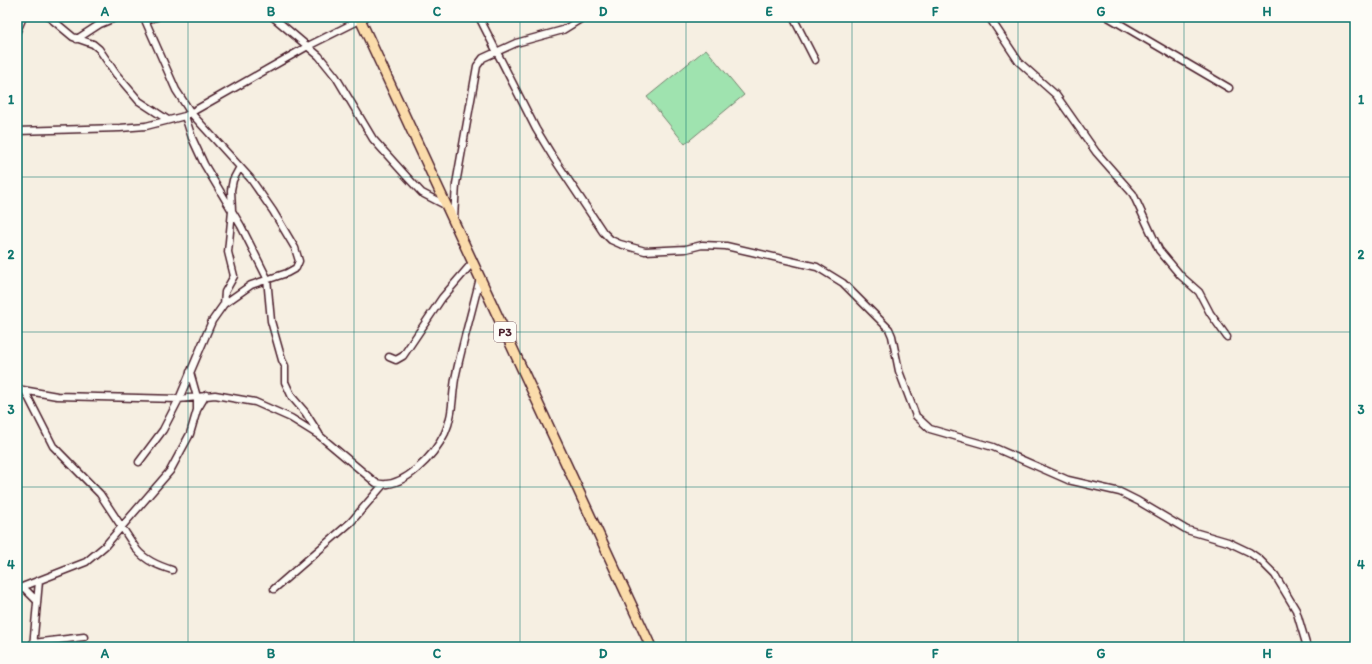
<svg xmlns="http://www.w3.org/2000/svg" width="1372" height="664" viewBox="0 0 1372 664" font-family="Itim,sans-serif">
  <style>
    .green { fill: #9fe3af; stroke: #74816d }
    .lines { fill: none; stroke-linecap: round; stroke-linejoin: round }
    .minor-casing { stroke: #4a1f2b; stroke-width: 9 }
    .primary-casing { stroke: #4a1f2b; stroke-width: 12 }
    .minor { stroke: #fdfcf7; stroke-width: 6 }
    .primary { stroke: #fbdcab; stroke-width: 9 }
    .grid { fill: none; stroke: #0f766e; stroke-width: 1; stroke-opacity: 0.55 }
    .labels { text-anchor: middle; dominant-baseline: central; stroke-width: 4; stroke-linejoin: round; paint-order: stroke }
    .shield { fill: #fdfcf7; stroke: #806168; stroke-width: 1 }
    .shield-label { font-size: 12px; font-weight: bold; fill: #4a1f2b }
    .neatline { fill: none; stroke: #0f766e; stroke-width: 1.5 }
    .grid-label { font-size: 13px; text-anchor: middle; font-weight: bold; fill: #0f766e }
  </style>
  <rect width="100%" height="100%" fill="#f6efe2"/>
  <filter id="ink" filterUnits="userSpaceOnUse"><feTurbulence type="fractalNoise" baseFrequency=".025" numOctaves="2"/><feDisplacementMap in="SourceGraphic" scale="8" xChannelSelector="R" yChannelSelector="G"/><feConvolveMatrix kernelMatrix="1 2 1 2 8 2 1 2 1" color-interpolation-filters="sRGB"/></filter>
  <g filter="url(#ink)">
    <!-- green -->
    <path class="green" d="M706,49l38,46 -59,49 -38,-47z"/>
    <g class="lines">
      <defs>
        <path id="minor" d="M49,17l24,20 20,7 6,5 17,25 23,27 29,19
          M144,17l1,3 12,-3
          M273,17l46,39 17,21 37,62 35,39 14,15 23,12
          M479,17l57,112 17,28 50,75 8,8 9,4 25,7 41,-2 16,-4 24,1 91,21 26,16 46,46 3,7 7,35 17,45 14,13 63,18 75,33 52,12 18,9 49,29 41,12 21,10 10,7 16,16 21,35 11,37
          M793,17l22,43
          M989,17l30,45 37,33 40,57 37,42 26,56 22,26 18,16 11,21 17,24
          M1108,17l121,71
          M17,31l6,-14
          M77,39l23,-15 17,-7
          M185,116l7,22 12,26 37,62 26,52 4,43 11,39 3,6v16l7,15 13,15 14,22
          M17,131l103,-3 26,-2 39,-10 123,-70 58,-29
          M454,218l2,-34 21,-118 6,-8 33,-15 47,-13 21,-13
          M224,304l1,-12 9,-16 -6,-24 4,-41 -1,-21 2,-10 7,-13
          M389,357l7,3 7,-4 39,-58 31,-36
          M190,372l7,25v12
          M17,389l40,7 122,3 36,-4 40,7 36,16 29,18 56,47c27,8 59,-29 69,-50 8,-17 7,-36 10,-54 7,-34 17,-68 25,-101
          M25,391l28,55 47,48 37,56c9,11 22,16 35,20
          M139,462l24,-32 16,-31 33,-78 12,-17 27,-19 36,-12 9,-5 3,-7 -4,-13 -22,-37 -23,-33 -59,-65 -15,-23 -31,-70
          M23,587l13,13
          M17,589l69,-27 19,-16 65,-75 20,-37 7,-24 9,-15
          M274,589l77,-67 32,-37
          M33,643l51,-6
          M33,647l6,-66"/>
        <path id="primary" d="M359,17l292,630"/>
      </defs>
      <!-- minor casing -->
      <use href="#minor" class="minor-casing"/>
      <!-- primary casing -->
      <use href="#primary" class="primary-casing"/>
      <!-- minor -->
      <use href="#minor" class="minor"/>
      <!-- primary -->
      <use href="#primary" class="primary"/>
    </g>
  </g>
  <!-- grid -->
  <path class="grid" d="M188,17v630M354,17v630M520,17v630M686,17v630M852,17v630M1018,17v630M1184,17v630M17,177h1338M17,332h1338M17,487h1338"/>
  <g class="labels">
    <!-- shield labels -->
    <rect class="shield" x="494" y="322" width="22" height="20" rx="3"/>
    <g class="shield-label">
      <text x="505" y="332">P3</text>
    </g>
  </g>
  <!-- margin -->
  <rect width="1372" height="664" fill="none" stroke="#fdfcf7" stroke-width="44"/>
  <rect x="22" y="22" width="1328" height="620" class="neatline"/>
  <g class="grid-label">
    <text x="105" y="16">A</text>
    <text x="271" y="16">B</text>
    <text x="437" y="16">C</text>
    <text x="603" y="16">D</text>
    <text x="769" y="16">E</text>
    <text x="935" y="16">F</text>
    <text x="1101" y="16">G</text>
    <text x="1267" y="16">H</text>
    <text x="11" y="104">1</text>
    <text x="1361" y="104">1</text>
    <text x="11" y="259">2</text>
    <text x="1361" y="259">2</text>
    <text x="11" y="414">3</text>
    <text x="1361" y="414">3</text>
    <text x="11" y="569">4</text>
    <text x="1361" y="569">4</text>
    <text x="105" y="658">A</text>
    <text x="271" y="658">B</text>
    <text x="437" y="658">C</text>
    <text x="603" y="658">D</text>
    <text x="769" y="658">E</text>
    <text x="935" y="658">F</text>
    <text x="1101" y="658">G</text>
    <text x="1267" y="658">H</text>
  </g>
</svg>
